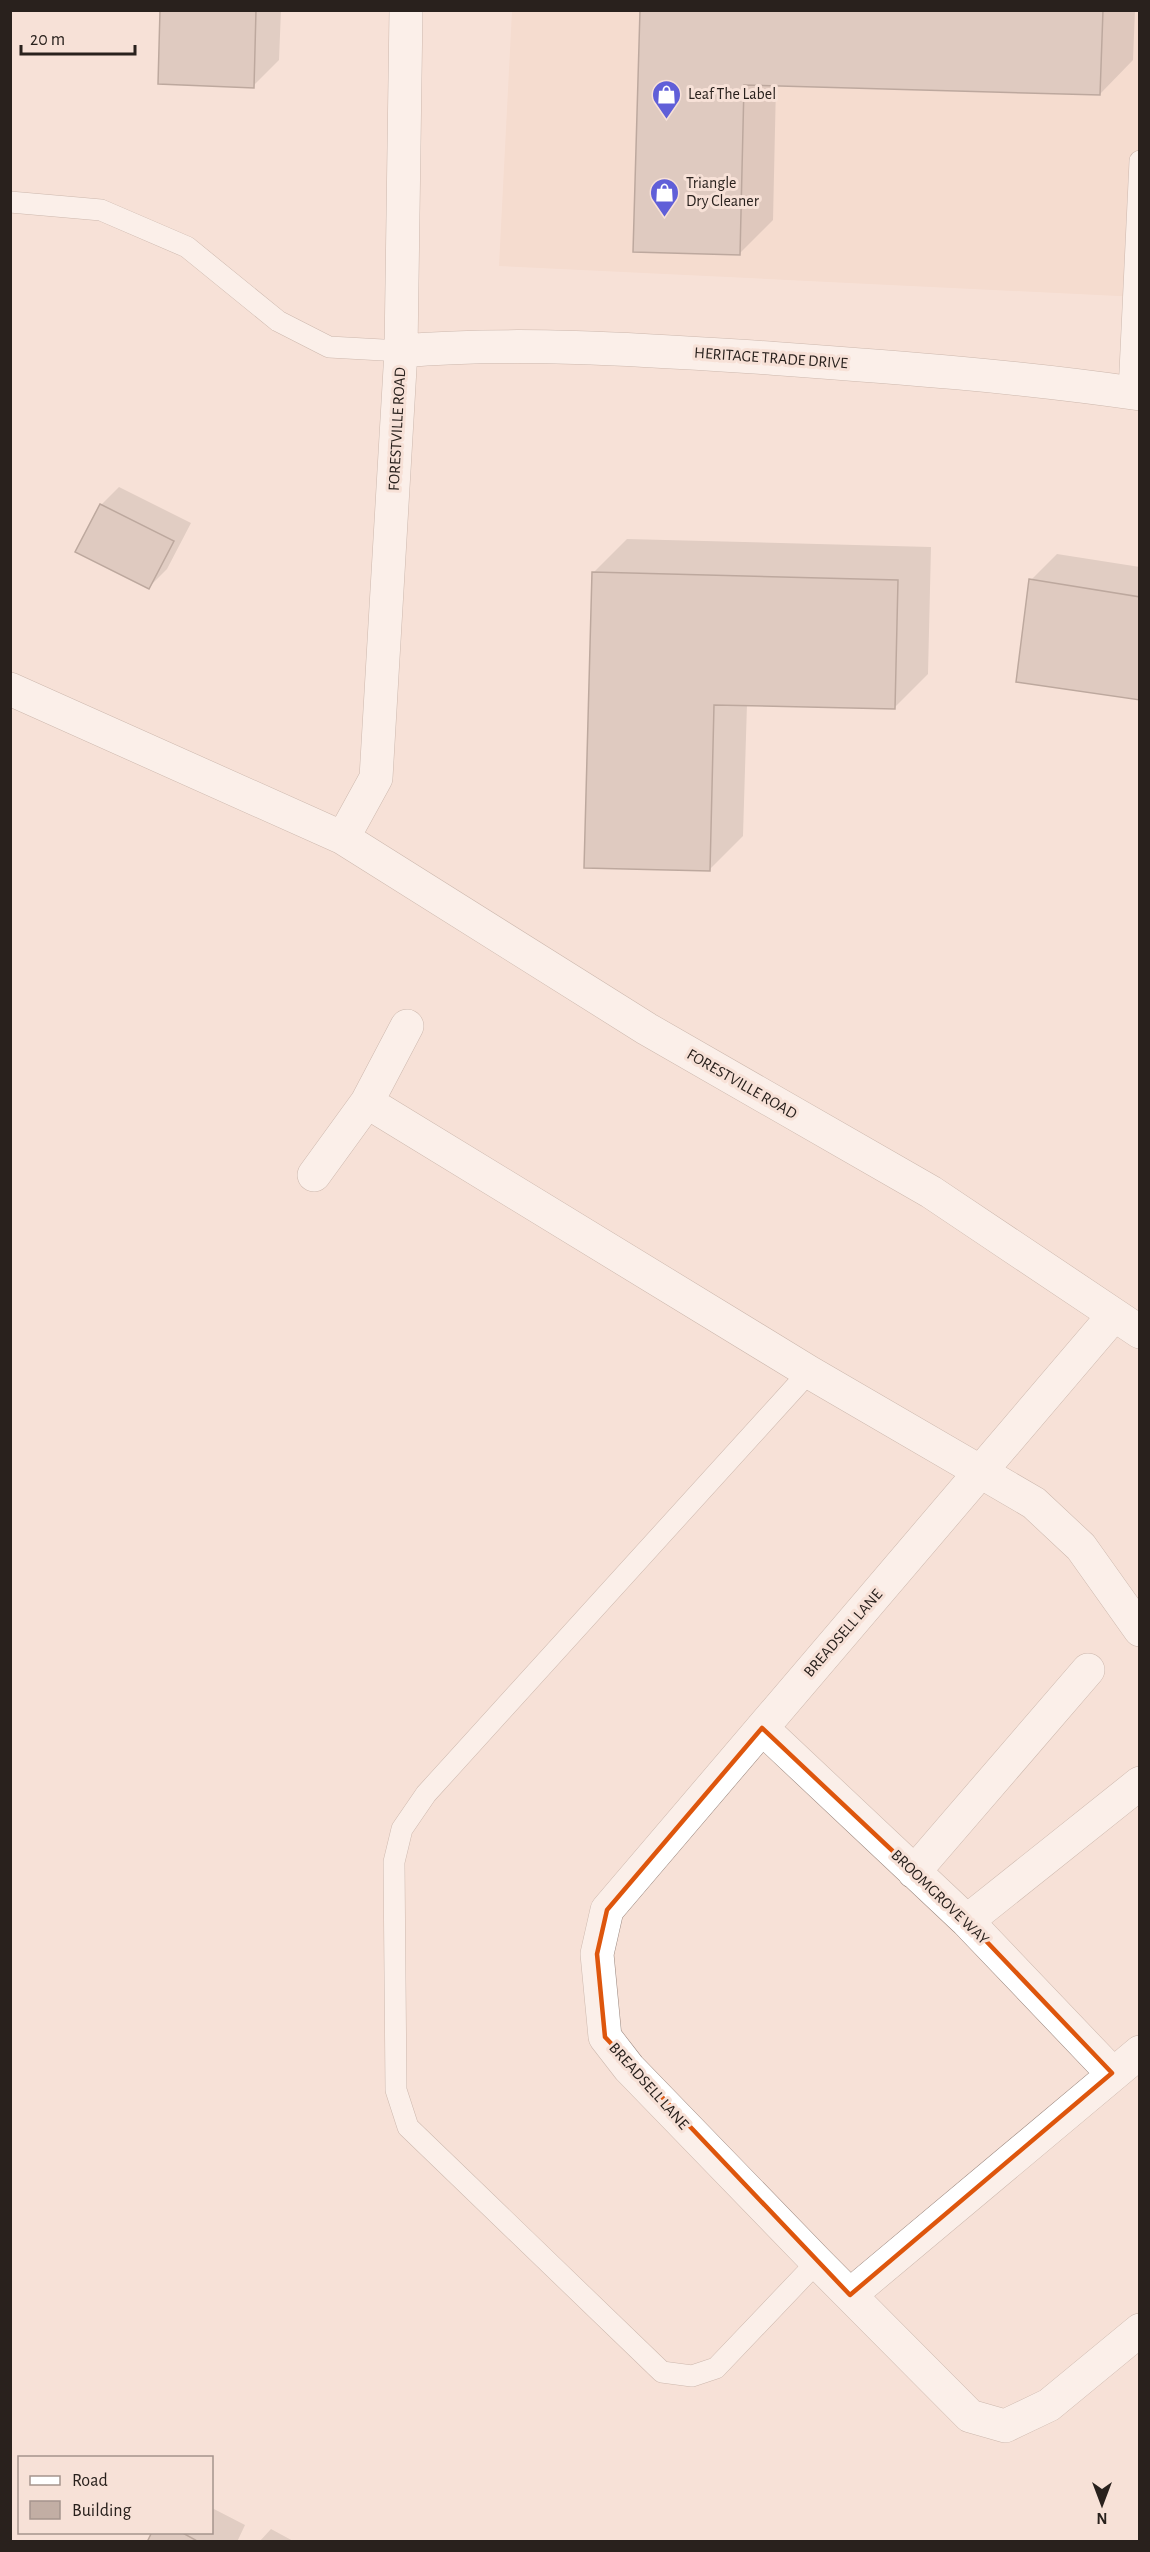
<svg xmlns="http://www.w3.org/2000/svg" width="1150" height="2552" viewBox="0 0 1150 2552" font-family="'Alegreya Sans',sans-serif">
  <style>
    .built { fill: #f1d4c6 }
    .shadow { fill: #0003 }
    .building { fill: #c2aea4; stroke: #76635a; stroke-width: 1.5 }
    .lines { fill: none; stroke-linecap: round; stroke-linejoin: round }
    .service-casing { stroke: #99857c; stroke-width: 22 }
    .minor-casing { stroke: #99857c; stroke-width: 34 }
    .service { stroke: #fff; stroke-width: 21 }
    .minor { stroke: #fff; stroke-width: 33 }
    .marked { fill: none; stroke: #de560d; stroke-width: 4.5; stroke-linejoin: round }
    .labels { text-anchor: middle; dominant-baseline: central; stroke-width: 6; stroke-linejoin: round; paint-order: stroke }
    .poi-label { font-size: 16px; fill: #29211d; stroke: #f7e1d7; text-anchor: start }
    .street-label { font-size: 16px; fill: #29211d; stroke: #f7e1d7 }
  </style>
  <rect width="100%" height="100%" fill="#f7e1d7"/>
  <!-- built -->
  <path class="built" d="M512,11h627v286l-640,-31z"/>
  <!-- shadow -->
  <path class="shadow" d="M162,10h119l-2,50 -26,26z
    M642,10h493l-2,50 -33,34 -324,-10 -3,136 -34,34z
    M119,487l72,36 -24,46 -18,18 -48,-82z
    M627,539l304,8 -3,127 -34,34 -147,-4 -4,132 -33,33 -117,-296z
    M1057,554l83,13v131l-109,-118z
    M212,2508l33,17 -8,17h-88l4,-10h59z
    M271,2529l24,13h-36z"/>
  <!-- building -->
  <path class="building" d="M160,10h96l-2,78 -96,-4z
    M640,10h463l-3,85 -356,-10 -4,170 -107,-3z
    M100,504l74,37 -25,48 -74,-37z
    M592,572l306,8 -3,129 -181,-4 -4,166 -126,-3z
    M1029,579l111,18v103l-124,-18z
    M152,2532h29l18,10h-52z"/>
  <g class="lines">
    <defs>
      <path id="service" d="M10,202l91,8 86,37 91,74 51,26 72,4
        M1129,392l11,-231
        M809,1372l-383,422 -24,35 -8,33 2,228 12,37 254,245 30,4 24,-8 101,-106"/>
      <path id="minor" d="M401,351c122,-10 245,-1 368,7 123,9 248,18 371,36
        M10,689l333,149 304,191 284,163 209,140
        M343,838l33,-60 25,-427 5,-341
        M367,1102l40,-76
        M314,1175l53,-73 442,270 225,131 47,44 59,83
        M1114,1315l-507,595 -10,44 8,83 24,31 188,194 153,154 35,10 44,-21 91,-75
        M762,1728l205,193 145,152
        M914,1872l174,-202
        M967,1921l173,-138
        M850,2295l290,-243"/>
    </defs>
    <!-- service casing -->
    <use href="#service" class="service-casing"/>
    <!-- minor casing -->
    <use href="#minor" class="minor-casing"/>
    <!-- service -->
    <use href="#service" class="service"/>
    <!-- minor -->
    <use href="#minor" class="minor"/>
  </g>
  <!-- marked area -->
  <path d="M0 0H1150V2552H0ZM762,1728l205,193 145,152 -262,222 -245,-258 -8,-83 10,-44z" fill="#f7e1d7" fill-opacity=".55" fill-rule="evenodd"/>
  <path class="marked" d="M762,1728l205,193 145,152 -262,222 -245,-258 -8,-83 10,-44z"/>
  <!-- icons -->
  <defs>
    <symbol id="shop-pin" viewBox="-11 -11 22 30"><path d="M0 17L-7.5 6A9.5 9.5 0 1 1 7.5 6Z" fill="#605fd8" stroke="#f7e1d7"/><path d="M-5-2.5h2.3a2.7 3.5 0 0 1 5.4 0H5L5.5 6h-11ZM-1.5-2.5h3a1.5 2.3 0 0 0-3 0Z" fill="#fff"/></symbol>
  </defs>
  <g fill-rule="evenodd">
    <use href="#shop-pin" x="650" y="78" width="33" height="45"/>
    <use href="#shop-pin" x="648" y="176" width="33" height="45"/>
  </g>
  <g class="labels">
    <!-- poi labels -->
    <g class="poi-label">
      <text x="688" y="94">Leaf The Label</text>
      <text x="686" y="183">Triangle<tspan x="686" dy="18">Dry Cleaner</tspan></text>
    </g>
    <!-- street labels -->
    <g class="street-label">
      <text transform="translate(771 358) rotate(4)">HERITAGE TRADE DRIVE</text>
      <text transform="translate(397 429) rotate(-87)">FORESTVILLE ROAD</text>
      <text transform="translate(742 1084) rotate(30)">FORESTVILLE ROAD</text>
      <text transform="translate(843 1633) rotate(-49)">BREADSELL LANE</text>
      <text transform="translate(940 1897) rotate(44)">BROOMGROVE WAY</text>
      <text transform="translate(649 2086) rotate(48)">BREADSELL LANE</text>
    </g>
  </g>
  <!-- border -->
  <rect width="1150" height="2552" fill="none" stroke="#29211d" stroke-width="24"/>
  <!-- legend -->
  <rect x="18" y="2456" width="195" height="78" fill="#f7e1d7" stroke="#a5948d" stroke-width="1.5"/>
  <rect x="30" y="2476" width="30" height="9" fill="#ffffff" stroke="#a5948d" stroke-width="1.5"/>
  <text x="72" y="2486" font-size="18" fill="#29211d">Road</text>
  <rect x="30" y="2501" width="30" height="18" fill="#c2aea4" stroke="#a5948d" stroke-width="1.5"/>
  <text x="72" y="2516" font-size="18" fill="#29211d">Building</text>
  <!-- north arrow -->
  <g transform="translate(1102 2504) rotate(180)" stroke="#f7e1d7" stroke-width="4.5" paint-order="stroke">
  <path d="M0-4.5L10 22L0 15L-10 22Z" fill="#29211d"/>
  <text y="-9" font-size="16" font-weight="bold" text-anchor="middle" fill="#29211d">N</text>
  </g>
  <!-- scale -->
  <path d="M21 45v9h114v-9" fill="none" stroke="#29211d" stroke-width="3"/>
  <text x="30" y="45" font-size="18" fill="#29211d" stroke="#f7e1d7" stroke-width="4.5" paint-order="stroke">20 m</text>
</svg>
